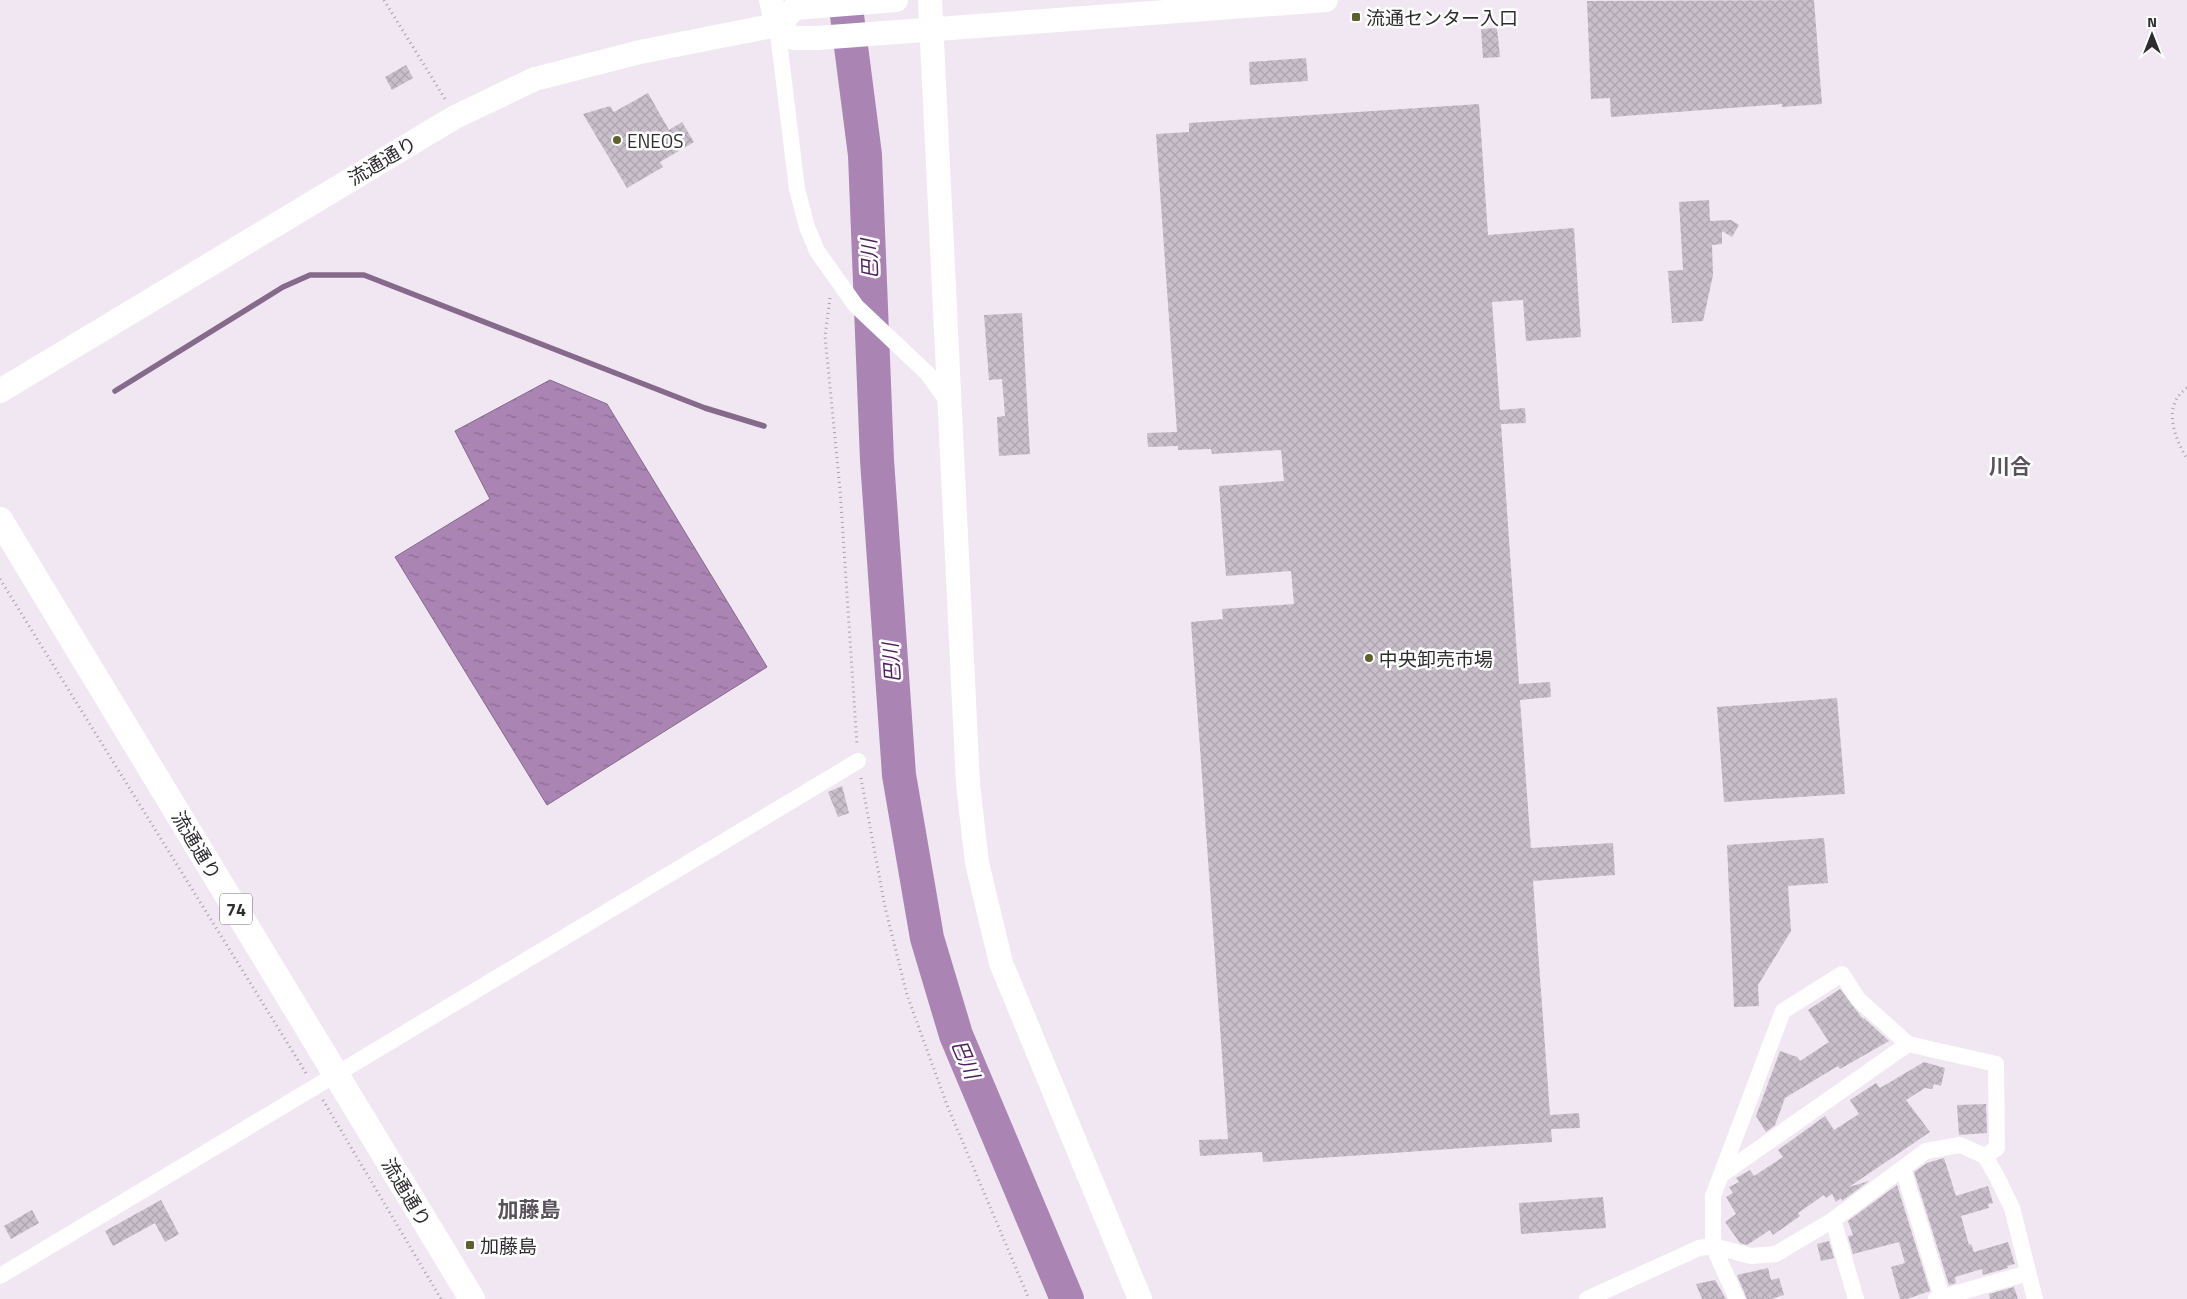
<svg xmlns="http://www.w3.org/2000/svg" width="2187" height="1299" viewBox="0 0 2187 1299" font-family="'Titillium Web','Noto Sans JP',sans-serif">
  <style>
    .water { fill: url(#water-ripples); stroke: #856a8c }
    .lines { fill: none; stroke-linecap: round; stroke-linejoin: round }
    .stream { stroke: #856a8c; stroke-width: 5.5 }
    .river { stroke: #aa85b3; stroke-width: 34 }
    .building { fill: url(#building-cross-hatch) }
    .path { stroke: #a79fa8; stroke-width: 3; stroke-dasharray: 1 4; stroke-linecap: butt }
    .street { stroke: #fff; stroke-width: 16 }
    .secondary { stroke: #fff; stroke-width: 24 }
    .primary { stroke: #fff; stroke-width: 26 }
    .poi-dot { fill: #5f602d; stroke: #fff; stroke-width: 2 }
    .labels { text-anchor: middle; dominant-baseline: central; stroke-width: 5; stroke-linejoin: round; paint-order: stroke }
    .shield { fill: #fff; stroke: #6d6b6e; stroke-width: 1 }
    .shield-label { font-size: 18px; font-weight: bold; fill: #2f2c30 }
    .poi-label { font-size: 19px; fill: #2f2c30; stroke: #fff; text-anchor: start }
    .street-label { font-size: 19px; fill: #2f2c30; stroke: #fff }
    .water-label { font-size: 20px; font-style: italic; fill: #50225c; stroke: #fff }
    .quarter-label { font-size: 21px; font-weight: bold; fill: #59515b; stroke: #fff }
  </style>
  <defs>
    <pattern id="water-ripples" width="26" height="14" patternUnits="userSpaceOnUse" patternTransform="scale(1.25)"><rect width="26" height="14" fill="#aa85b3"/><path d="M2 4q2-2 4 0t4 0M15 11q2-2 4 0t4 0" fill="none" stroke="#8b6d92"/></pattern>
    <pattern id="building-cross-hatch" width="8" height="8" patternUnits="userSpaceOnUse" patternTransform="scale(1.25)"><rect width="8" height="8" fill="#c9bfcb"/><path d="M0 0l8 8M0 8l8-8" fill="none" stroke="#ada4af"/></pattern>
  </defs>
  <rect width="100%" height="100%" fill="#f1e7f3"/>
  <!-- water -->
  <path class="water" d="M550,380l57,24 160,263 -220,138 -152,-248 95,-58 -35,-68z"/>
  <g class="lines">
    <!-- stream -->
    <path class="stream" d="M115,391l168,-104 27,-12h54l341,133 59,18"/>
    <!-- river -->
    <path class="river" d="M845,0l20,155 12,305 22,315 28,163 29,97 111,264"/>
  </g>
  <!-- building -->
  <path class="building" d="M1814,0l8,104 -40,3v-3l-171,13 -1,-19 -19,1 -4,-98z
    M1497,28l3,29 -17,1 -2,-29z
    M1306,58l2,23 -58,4 -1,-23z
    M406,65l7,13 -21,12 -7,-13z
    M648,93l21,37 13,-8 12,20 -34,20 3,5 -36,21 -44,-74 27,-8 4,6z
    M1479,104l9,131 86,-7 7,109 -55,4 -3,-41 -31,2 8,108 25,-2 1,15 -25,1 18,260 31,-2 1,15 -31,3 11,148 82,-5 2,32 -82,6 17,234 29,-2 1,15 -29,1 1,13 -289,20 -1,-10 -62,4 -1,-16 29,-1 -37,-517 32,-3 -1,-10 72,-5 -3,-33 -65,5 -7,-90 65,-5 -3,-31 -69,4 -1,-5 -33,1v-4l-30,1 -1,-14 30,-1 -21,-298 33,-2v-9z
    M1709,200l1,21 21,-1 8,5 -7,12 -10,-6v13l-10,1 1,30 -10,46 -31,2 -4,-52 15,-1 -4,-68z
    M1022,313l8,141 -31,2 -2,-39 8,-1 -3,-37 -13,1 -5,-65z
    M1837,698l8,96 -121,8 -7,-95z
    M842,786l7,27 -11,4 -10,-25z
    M1824,838l4,45 -40,3 3,45 -33,54 1,21 -25,1 -7,-162z
    M1840,989l23,30 1,-1 25,23 -49,28 -2,-3 -20,12 -33,20 -10,27 -9,7 -10,-16 24,-65 17,6 3,4 29,-19 -21,-32z
    M1924,1062l21,6 -4,18 -7,-2 -2,5 -7,-1 -19,12 24,32 -81,55 20,-6 -27,20 -1,-3 -5,4 -4,-8 -6,4 -2,-3 -26,18 2,3 -27,19 -3,-5 -23,15 -7,-2 -15,-21 11,-8 -10,-17 7,-4 -4,-6 10,-5 -3,-4 14,-8 4,6 29,-19 -5,-7 47,-34 9,14 25,-16 -9,-14 26,-17 4,5z
    M1986,1104l1,29 -28,2 -2,-30z
    M1944,1158l12,38 32,-10 5,17 -5,1 1,4 -28,8 8,29 2,-1 3,8 34,-10 7,22 -8,2 1,2 -25,7 -1,-6 -27,8 1,6 -7,2 -35,-113 13,-9z
    M1897,1185l33,106 -23,8h-7l-9,-32 14,-4 -6,-21 -46,12 -5,-18 5,-1 -5,-14z
    M1603,1197l3,31 -85,6 -2,-31z
    M161,1200l18,34 -14,8 -10,-19 -42,23 -8,-15z
    M32,1210l7,13 -28,16 -7,-13z
    M1829,1241l5,17 -13,3 -4,-17z
    M1768,1268l3,12 8,-2 5,17 -13,4h-24l-10,-24z
    M1715,1280l11,19h-24l-6,-15z
    M2014,1287l4,12h-28l-1,-5z"/>
  <g class="lines">
    <!-- path -->
    <path class="path" d="M384,0l61,99
      M830,298l-5,38 15,153 17,256
      M2187,388c-26,18 -12,50 0,71
      M0,579l306,494
      M861,778l24,129 22,88 40,110 82,194
      M323,1100l118,199"/>
    <!-- street -->
    <path class="street" d="M777,25l20,164 10,38 10,24 39,55 72,68 22,31
      M1903,1169l39,128
      M1724,1173l184,-129
      M1833,1220l23,79
      M0,1276l858,-515
      M1587,1299l112,-51 14,-2 38,10 25,-2 57,-34 93,-69 34,-6 25,11 12,21 15,31 23,91
      M1737,1299l-24,-53v-50l70,-185 59,-37 16,25 50,45 88,20 1,84 -12,8
      M1936,1299l92,-26"/>
    <!-- secondary -->
    <path class="secondary" d="M771,0l6,25
      M930,0l38,784 9,79 24,100 139,336
      M777,25l16,13h24l509,-38
      M777,25l18,-17 101,-8
      M0,391l455,-274 80,-38 105,-27 137,-27"/>
    <!-- primary -->
    <path class="primary" d="M0,520l472,779"/>
  </g>
  <!-- markers -->
  <g class="poi-dot">
    <rect x="1351" y="12" width="10" height="10" rx="2.5"/>
    <circle cx="617" cy="140" r="5"/>
    <circle cx="1369" cy="658" r="5"/>
    <rect x="465" y="1240" width="10" height="10" rx="2.5"/>
  </g>
  <g class="labels">
    <!-- shield labels -->
    <rect class="shield" x="220" y="893.5" width="32" height="31" rx="4"/>
    <g class="shield-label">
      <text x="236" y="909">74</text>
    </g>
    <!-- poi labels -->
    <g class="poi-label">
      <text x="1366" y="17">流通センター入口</text>
      <text x="627" y="140">ENEOS</text>
      <text x="1379" y="658">中央卸売市場</text>
      <text x="480" y="1245">加藤島</text>
    </g>
    <!-- street labels -->
    <g class="street-label">
      <text transform="translate(382 160) rotate(-31)">流通通り</text>
      <text transform="translate(197 845) rotate(59)">流通通り</text>
      <text transform="translate(407 1192) rotate(59)">流通通り</text>
    </g>
    <!-- water labels -->
    <g class="water-label">
      <text transform="translate(869 259) rotate(-92)">巴川</text>
      <text transform="translate(891 663) rotate(-94)">巴川</text>
      <text transform="translate(966 1059) rotate(67)">巴川</text>
    </g>
    <!-- quarter labels -->
    <g class="quarter-label">
      <text x="2010" y="466">川合</text>
      <text x="529" y="1209">加藤島</text>
    </g>
  </g>
  <!-- north arrow -->
  <g transform="translate(2152 35)" stroke="#ffffff" stroke-width="4" paint-order="stroke">
  <path d="M0-4L9 19L0 12L-9 19Z" fill="#2f2c30"/>
  <text y="-8" font-size="14" font-weight="bold" text-anchor="middle" fill="#2f2c30">N</text>
  </g>
</svg>
